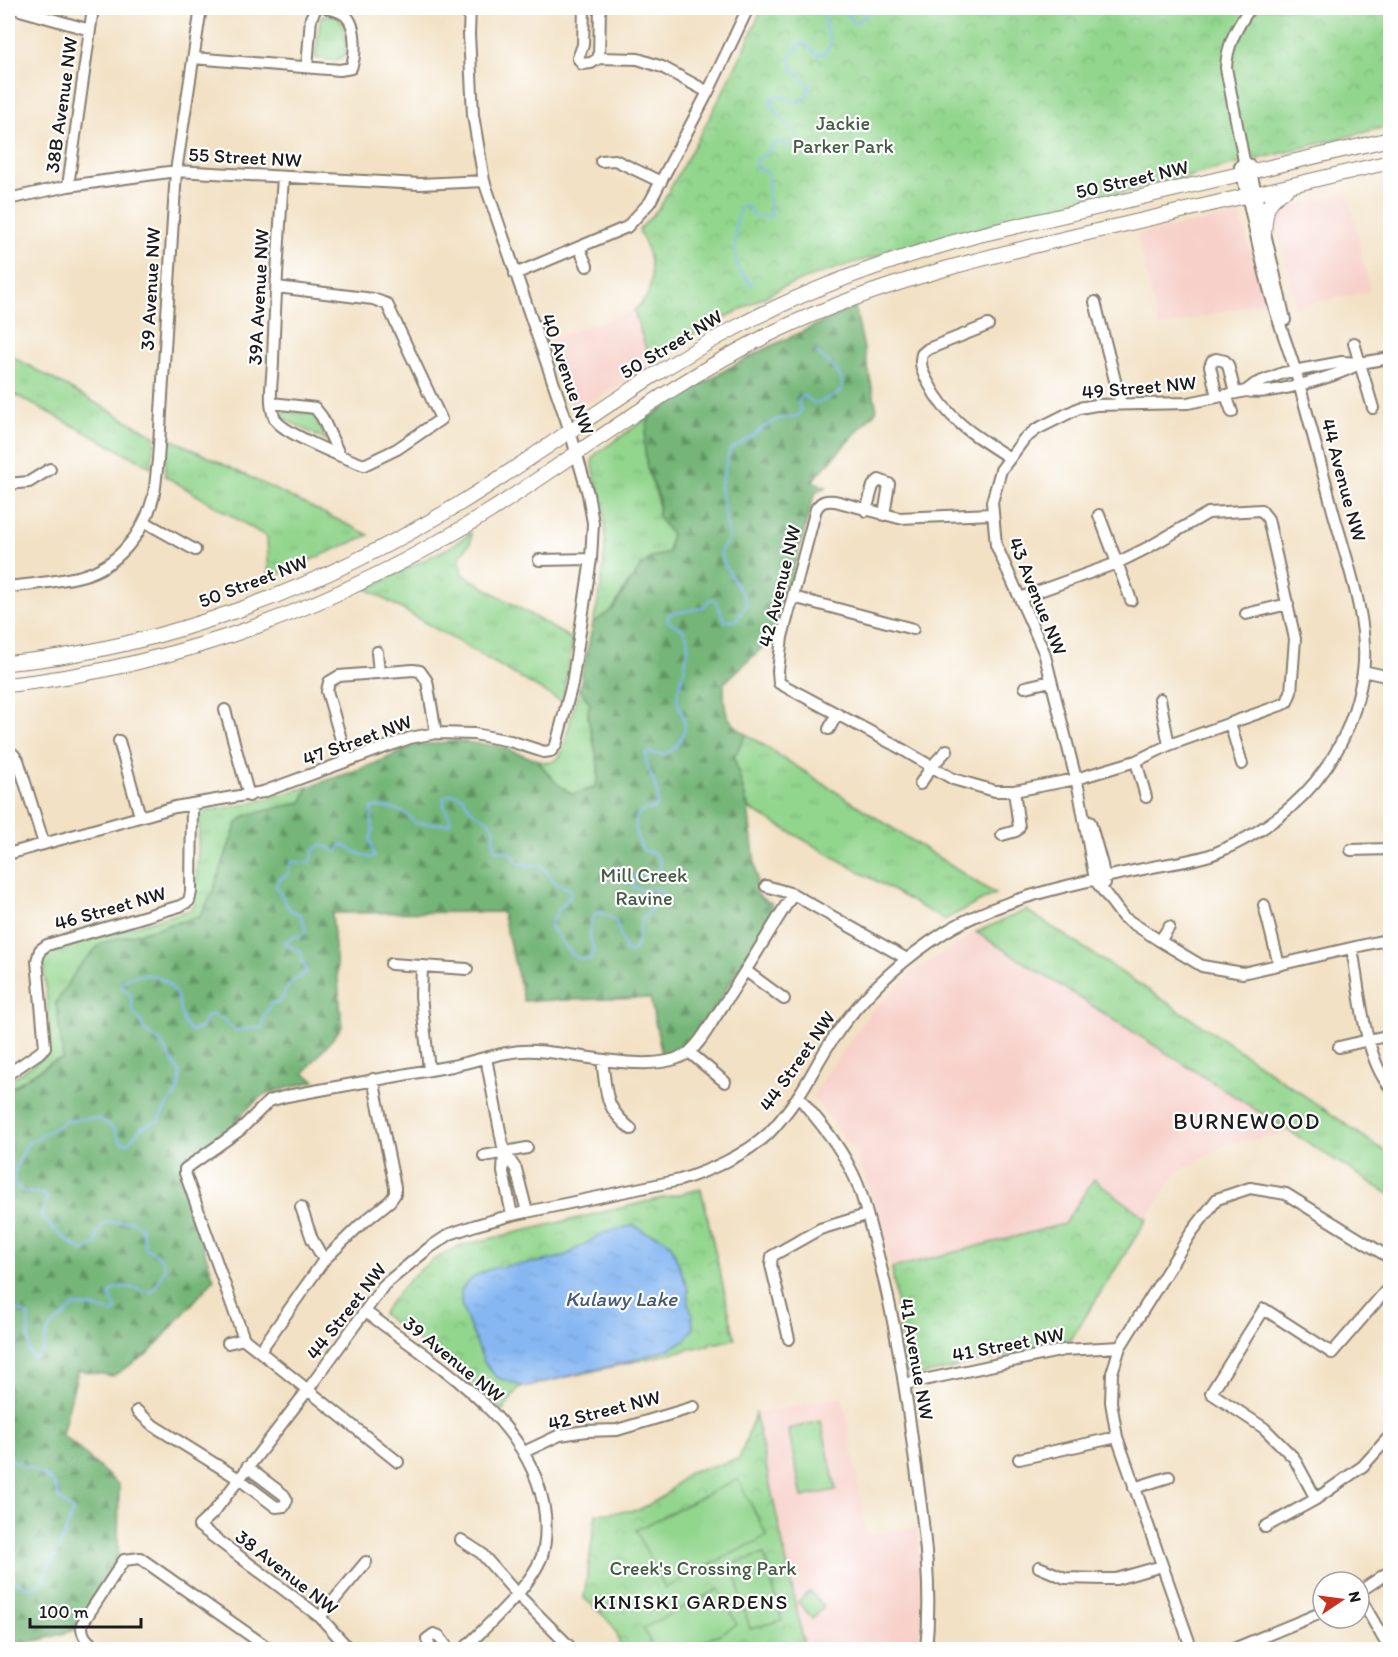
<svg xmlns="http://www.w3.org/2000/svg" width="1398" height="1657" viewBox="0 0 1398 1657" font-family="Itim,sans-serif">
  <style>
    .built { fill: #f7d0c9 }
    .grass { fill: url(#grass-tufts); stroke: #577854; stroke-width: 1.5 }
    .forest { fill: url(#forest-firs); stroke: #48694a; stroke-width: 1.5 }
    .park { fill: url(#park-crowns); stroke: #577854; stroke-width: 1.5 }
    .garden { fill: #92d58d; stroke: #577854; stroke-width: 1.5 }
    .water { fill: url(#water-ripples); stroke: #516a87; stroke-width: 1.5 }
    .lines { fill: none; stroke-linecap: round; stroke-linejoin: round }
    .stream { stroke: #86b7f2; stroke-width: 2 }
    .minor-casing { stroke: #877e70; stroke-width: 14 }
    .major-casing { stroke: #877e70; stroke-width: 16 }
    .minor { stroke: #fff; stroke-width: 10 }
    .major { stroke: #fff; stroke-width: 14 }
    .labels { text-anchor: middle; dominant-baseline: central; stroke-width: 4.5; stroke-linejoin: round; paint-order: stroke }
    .street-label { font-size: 20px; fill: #1c1c1c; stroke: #fff }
    .park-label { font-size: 20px; fill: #455d44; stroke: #fff }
    .water-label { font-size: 21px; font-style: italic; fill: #465a72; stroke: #fff }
    .neighbourhood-label { font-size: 21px; letter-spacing: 1.5px; fill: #1c1c1c; stroke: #fff }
    .quarter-label { font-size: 22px; letter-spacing: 1.5px; fill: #1c1c1c; stroke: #fff }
  </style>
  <defs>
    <pattern id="grass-tufts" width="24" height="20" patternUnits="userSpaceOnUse" patternTransform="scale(1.5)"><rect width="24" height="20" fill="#92d58d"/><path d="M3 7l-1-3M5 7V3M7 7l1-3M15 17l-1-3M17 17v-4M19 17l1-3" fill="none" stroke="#7db679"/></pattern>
    <pattern id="forest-firs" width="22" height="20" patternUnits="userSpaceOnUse" patternTransform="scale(1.5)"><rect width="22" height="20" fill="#75b678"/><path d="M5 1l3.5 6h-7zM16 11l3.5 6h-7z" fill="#5f9362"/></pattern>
    <pattern id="park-crowns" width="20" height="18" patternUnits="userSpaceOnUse" patternTransform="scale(1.5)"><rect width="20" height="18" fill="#92d58d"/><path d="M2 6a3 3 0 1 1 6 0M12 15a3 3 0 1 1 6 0" fill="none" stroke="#7db679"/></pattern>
    <pattern id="water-ripples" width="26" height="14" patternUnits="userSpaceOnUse" patternTransform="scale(1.5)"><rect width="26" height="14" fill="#86b7f2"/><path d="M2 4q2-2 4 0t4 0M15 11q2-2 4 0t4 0" fill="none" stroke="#739dcf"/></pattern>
  </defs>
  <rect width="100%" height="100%" fill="#fff"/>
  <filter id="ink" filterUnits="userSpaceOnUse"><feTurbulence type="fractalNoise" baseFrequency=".0167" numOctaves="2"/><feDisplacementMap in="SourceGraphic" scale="12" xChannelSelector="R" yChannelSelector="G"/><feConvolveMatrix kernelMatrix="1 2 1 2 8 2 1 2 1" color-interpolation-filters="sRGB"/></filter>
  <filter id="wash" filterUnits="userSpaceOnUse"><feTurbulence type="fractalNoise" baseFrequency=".008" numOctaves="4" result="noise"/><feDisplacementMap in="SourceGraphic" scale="24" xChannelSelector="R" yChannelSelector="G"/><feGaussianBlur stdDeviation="1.35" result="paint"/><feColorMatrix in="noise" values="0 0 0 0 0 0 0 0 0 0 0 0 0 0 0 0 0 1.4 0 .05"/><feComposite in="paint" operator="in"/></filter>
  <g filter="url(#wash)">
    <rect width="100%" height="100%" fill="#f2e1c4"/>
    <!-- built -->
    <path class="built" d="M1348,193l22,98 -73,16 -21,-85 7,-13z
      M1237,215l4,3 23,83 -105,27 -22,-94z
      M634,311l19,59 -80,39 -26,-69z
      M976,932l318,200 -68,12 -50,29 -29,46 -53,-40 -30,45 -172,44 -25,-84 -11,-31 -44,-57 57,-82 43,-42z
      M843,1396l24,139 51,-7 6,86 -3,35h-116l-50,-235z"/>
    <!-- grass -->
    <path class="grass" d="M336,15l8,11 2,28 -10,7 -21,-3 6,-42z
      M8,348l5,9 142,79 -4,31 -143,-76z
      M285,412l28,2 14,27 -46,-24z
      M649,417c-3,17 -6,35 -1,53 6,20 11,23 10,46l13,18 -3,19 -16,4 -26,29 -13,23 -20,14c9,-36 15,-74 11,-112 -2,-17 -10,-33 -12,-50l4,-7z
      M167,437l202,98 -100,43 -2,-41 -102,-61z
      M471,533v8l-11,16 2,17 111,66 -11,62 -195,-113 83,-42z
      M579,688l11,15c-1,4 -3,9 -2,14 2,14 17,58 7,69 -5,6 -16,6 -23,8l-17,-12 -18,-22c12,4 18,4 25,-7z
      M746,734l249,160 -51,26 -196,-112 -14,-51z
      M308,787l-6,15 -55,13 -10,8 -25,71 -13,23 -98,27 -45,59 7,56 -11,3 -44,28v-9l34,-22 9,-13 -8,-88 5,-7 142,-41 5,-6 5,-92 49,-8z
      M1026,910l188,123 176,122v40l-414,-263z"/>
    <!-- forest -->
    <path class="forest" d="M855,307l22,103 -65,71 14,6 -9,4 -4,8 -38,137 -51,47c0,26 -1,36 22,51l-12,24 14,50 9,71c-3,15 1,19 14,24 7,13 -3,21 -11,31l-69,113 -15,6 -14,2 -12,-57 -126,3 -22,-89 -170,1 10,114 -38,46 11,8 -50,13 -14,11 -26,29 -25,17 -20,18 -1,6 35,104 -65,74 -36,23 -35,-6 -16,64 57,51 -1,71 -43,74 -67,19v-559l44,-28 11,-3 -7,-56 23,-37 22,-23 98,-26 13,-23 25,-71 10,-8 55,-13 6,-15 68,-24 38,-17 42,-5 42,5 39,14 18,22 17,12c7,-2 18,-2 23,-8 10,-11 -5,-55 -7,-69 -1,-5 1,-10 2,-14l-11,-15 14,-65 20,-14 27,-42 12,-10 16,-4 3,-19 -13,-18 1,-18 -12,-30 -3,-25 5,-26 80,-49 40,-21z"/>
    <!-- park -->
    <path class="park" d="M762,8h628v118c-119,29 -238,59 -357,89 -84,22 -169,41 -250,72l-134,71 -15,-47c4,-5 10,-10 13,-15 9,-22 2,-46 -8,-66l21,-23 51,-92 33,-65z
      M1094,1179l53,40 -77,122 -156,36 -9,-5 -13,-104 172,-44z
      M701,1189l34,150 -217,49 -15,23 -29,-27 -92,-70c25,-35 38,-49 77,-68z
      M755,1414l50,235h-186c2,-23 -19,-36 -35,-51l12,-84 43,-4 25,-14 25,-24 50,-13z"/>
    <!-- garden -->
    <path class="garden" d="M821,1421l15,69 -34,7 -14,-68z
      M738,1479l29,57 -102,52 -29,-58z
      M764,1554l18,66 -32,9 -18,-65z
      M719,1589l18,36 -47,24h-36l-11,-21z
      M810,1591l14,16 -12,12 -14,-17z"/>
    <!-- water -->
    <path class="water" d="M634,1225l11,7 16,5 10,7 17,45v14l4,11 1,14 -8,12 -13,8 -52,16 -83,20 -13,3 -28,-10 -12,-15 -23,-58v-14c24,-33 63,-21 97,-32 18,-5 32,-20 49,-26 9,-3 19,-4 27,-7z"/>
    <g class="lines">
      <!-- stream -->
      <path class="stream" d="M752,285c-4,-5 -13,-12 -15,-19 -3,-12 -3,-54 6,-61l4,1 7,10h18l-3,-15 -1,-25 -2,-5 -10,-4v-7l9,-6 11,-12 17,4 6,-1c-1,-21 -31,-28 -27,-48l7,-1 19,7c7,-2 13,-13 11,-19l-16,-13 -3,-15 13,-14 15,13 8,-3 5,-9c-3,-11 -12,-24 -2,-34l16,2 10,12 21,-15
        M680,686c3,-14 14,-46 3,-56 -5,-5 -11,-5 -16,-10l2,-6 34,-6 7,-9 6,2 9,20h11l11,-17c-8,-19 -23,-34 -27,-53l9,-12 -9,-52 10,-38c18,-7 31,-23 49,-30 6,-2 13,-2 19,-3l3,-6 -3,-7 5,-8 11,8c10,-1 17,-7 26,-10 9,-17 -12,-31 -24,-41
        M8,1317c7,-6 12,-8 20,-2l1,37 4,6 5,-1c8,-10 5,-18 11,-27 5,-9 17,-12 24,-24l19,1 22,6 3,-4 -8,-13c10,-18 27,-4 44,-4l12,-24c-3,-11 -8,-15 -19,-19l-5,-22 -9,-6 -28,2 -7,10 -1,11 -12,7c-17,-9 -31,-21 -43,-35l6,-19c-16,-10 -19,5 -34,-16l2,-11 12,-26 39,-23 24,-3 12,2 12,9 7,13 7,1 14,-16 17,-7 8,-16 8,-8 5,-11v-13c-11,-13 -17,-34 -35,-40l-4,-10 -9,-12 -1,-15 -10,-9 1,-4c21,-12 45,-9 55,15 5,12 2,25 14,34l11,-3 4,-11 6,-2 12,5 10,10 28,-2 2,-12 8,-13h6c6,-5 6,-13 12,-19 5,-5 12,-7 17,-13l-5,-10 -1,-10 -12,-5 -4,-4c7,-6 15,-5 21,-10l-5,-17 -11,-5 -14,-24c1,-7 4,-8 10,-10l3,-2v-8l3,-4 18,1 3,-6v-6l8,-6 10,3 5,4 3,-1 2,-6h4l10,7 16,6 3,-2 -4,-17 3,-9 -2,-19 2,-4c17,0 31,1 42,16l34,1 2,-4 -7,-13v-10l9,-3 10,3c11,24 23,14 32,33l-2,7 2,12c14,4 15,-1 23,14l10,2h13l16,19 13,5 1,6 -13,15 -8,15 2,5c13,11 17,32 38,29l4,-8c-5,-14 -6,-23 1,-37l6,-2 15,9 9,29 6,3c12,-12 5,-21 11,-33 5,-11 18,-15 21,-28l-4,-3 -17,1 -8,-3 -2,-8 4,-4h19l5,-6v-7l-5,-9 -11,-2c-8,-13 -11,-23 -6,-37l9,-5h8c10,-20 -11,-37 -9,-56 5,0 14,2 19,1 12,-4 21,-20 19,-32 -2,-15 -8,-14 -6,-33
        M8,1459c16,7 52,17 50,39l15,13 -11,31 -22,42 -10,4 -22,-10"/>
    </g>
  </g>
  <g filter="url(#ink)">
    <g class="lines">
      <defs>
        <path id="minor" d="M13,8l77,22
          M584,8l-1,37 -5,13 4,6 9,-1 8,-5 39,1 24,8 46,25
          M1250,8c-13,19 -23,36 -24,60l18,93 5,4 2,7 34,148
          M193,58l147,12 11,-2c5,-13 6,-42 -5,-52 -4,-4 -12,-6 -18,-8
          M599,58l1,-50
          M307,67l4,-49 5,-10
          M601,161l14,-1 46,22
          M68,186l25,-178
          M8,199l60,-13 108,-15 244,13 64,-3
          M579,247l8,19
          M515,274l112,-47 23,-25 58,-110 40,-84
          M277,287l96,12 14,5 54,115 -44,30 -33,16c-17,-6 -82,-32 -89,-46 -8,-16 -2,-42 -2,-59 2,-61 6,-122 10,-183
          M1095,302l26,102
          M988,325l-60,24 -6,5c-3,11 1,20 7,30 17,35 49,54 81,74l-9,12 -9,32 4,43 48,107 35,139 16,89 28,37 37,24 42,25 41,7 147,-34
          M1354,343l19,65
          M1246,391c24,5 93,-15 114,-28
          M1226,395l6,17
          M1217,397l-7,-31 2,-5 4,-2 9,2 3,4 7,28
          M272,403l43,5 7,9 18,39
          M1010,458l14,-19 13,-10 42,-21 17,-3 92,-2 58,-12 9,-7 28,-11 59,-11 18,1 30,-5
          M8,484l21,-2 21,-13
          M866,511l7,-25 6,-6 10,4 -5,31
          M992,514l-93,4 -64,-17c-9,-1 -14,0 -19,8l-34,128 -4,34 1,12 114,61 60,35 42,12h19l62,-12 60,-18 33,-16 112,-40 6,-3 4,-10 4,-53 -27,-120 -7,-9 -53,3 -59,34 -32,16 -97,35
          M1099,515l32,85
          M145,522l50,28
          M539,560l52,-1
          M8,587c24,-3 49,-5 73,-11 36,-9 63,-43 72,-78 3,-12 3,-25 5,-37l18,-290 25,-163
          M793,597l120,32
          M1246,614l42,-10
          M377,652l2,21
          M1363,671l27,6
          M1025,687l26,-6
          M1160,699l9,46
          M225,710l24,86
          M1230,723l12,41
          M829,729l8,-15
          M119,741l21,75
          M8,753l5,1 5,6 26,84
          M347,760l-20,-69 2,-9 10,-6 74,-6 7,1 7,10 9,52
          M1136,761l10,36
          M920,784l12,-18 15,-16
          M1090,822l12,43 3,18
          M1002,835l14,-4 3,-4 -5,-36
          M1351,850l39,-1
          M8,854l167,-47 88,-15 147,-54 26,-5 38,1 36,7 34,11 7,-1 5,-6 16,-61 19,-125 2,-36 -5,-29 -18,-63 -86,-250 -11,-66 -4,-81 1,-26
          M766,886l27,8 114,65
          M1264,905l15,60
          M1160,941l9,-14
          M1352,948c7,39 12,109 38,139
          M391,964l76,5
          M422,966l-1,30 8,74
          M746,971l38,28
          M1339,1047l51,-12
          M689,1052l36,30
          M486,1058l18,94 -1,20 9,43
          M602,1060c5,33 1,46 29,69
          M8,1074l31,-21 6,-6 -8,-86 3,-11 7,-5 133,-39 9,-5 2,-9 1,-88
          M798,1096c19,23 40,47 53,74 12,22 17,50 24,74 19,69 30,139 39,210 9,66 19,129 12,196
          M504,1152l12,17 11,43
          M484,1156l43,-8
          M301,1207l11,32 12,21
          M366,1312c68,51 169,109 179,203 1,12 1,28 -3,41 -12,32 -55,69 -79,94
          M789,1339l-18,-74 1,-9 48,-27 46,-14
          M228,1343l16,-4
          M260,1351l64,-91 35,-34 31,-25 5,-7v-7l-22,-108
          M905,1384l159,-34 56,-3
          M137,1411l17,15 85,53 37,28 8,-1 3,-6 -3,-5 -37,-28
          M524,1452l36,-17 26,-4 31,-1 77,-23
          M1019,1459l98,-22
          M398,1462l-154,-123 -59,-166v-4l55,-39 29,-29 18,-5c55,-10 110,-20 165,-30 28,-6 56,-17 84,-15 42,2 117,25 152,2 13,-10 21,-27 30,-40 26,-39 50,-79 75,-119
          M1134,1488l35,-11
          M1316,1499l-22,-41 -30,-30 -53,-35 53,-84 68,44 58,-67
          M1265,1527l51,-28 47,-33 27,-30
          M461,1540l20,13 36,41 52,52
          M1039,1567l26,11 40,1h11l46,-13
          M1359,1592l31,-21
          M1359,1596l31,54
          M320,1617l46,-55
          M100,1650c-10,-7 -19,-12 -18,-26l42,-64 16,-2 131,92
          M350,1650l-30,-33 -121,-91 14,-13 94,-122 77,-106 45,-37 21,-14 26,-9 36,-10 168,-35c29,-9 65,-25 88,-46 11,-11 22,-26 31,-39 12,-18 21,-38 33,-55 29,-43 69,-80 113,-108 55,-34 140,-51 203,-64 23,-5 49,-7 70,-16 79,-34 132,-93 145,-180 7,-48 -17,-114 -30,-161 -12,-46 -24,-92 -37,-138 -8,-27 -19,-54 -26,-81 -12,-42 -19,-84 -30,-125l4,-6
          M431,1650l-4,-11 7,-5 5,2 10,14
          M1192,1650l-75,-213 -6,-35 1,-29 8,-26 71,-114 26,-34 33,-11 36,6 104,64
          M1231,1650l92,-38"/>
        <path id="major" d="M1264,233c2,-22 1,-31 22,-43
          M8,663c155,-14 319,-78 451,-159 93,-57 179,-125 276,-176 76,-41 156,-69 240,-92l415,-97
          M8,685c171,-19 337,-82 482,-174 95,-61 185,-131 286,-180 105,-50 217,-76 329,-102 95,-22 190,-45 285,-67"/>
      </defs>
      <!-- minor casing -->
      <use href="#minor" class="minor-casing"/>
      <!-- major casing -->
      <use href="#major" class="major-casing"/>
      <!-- minor -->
      <use href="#minor" class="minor"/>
      <!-- major -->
      <use href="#major" class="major"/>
    </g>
  </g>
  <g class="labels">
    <!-- street labels -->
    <g class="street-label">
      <text transform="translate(61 105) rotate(-82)">38B Avenue NW</text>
      <text transform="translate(245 157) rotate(3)">55 Street NW</text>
      <text transform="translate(1132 179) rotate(-13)">50 Street NW</text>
      <text transform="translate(150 289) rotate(-87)">39 Avenue NW</text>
      <text transform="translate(258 297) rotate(-87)">39A Avenue NW</text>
      <text transform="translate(671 344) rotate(-31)">50 Street NW</text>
      <text transform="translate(568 374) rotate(71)">40 Avenue NW</text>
      <text transform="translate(1139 387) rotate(-5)">49 Street NW</text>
      <text transform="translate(1344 480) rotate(75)">44 Avenue NW</text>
      <text transform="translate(253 581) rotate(-21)">50 Street NW</text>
      <text transform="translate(779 586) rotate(-76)">42 Avenue NW</text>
      <text transform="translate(1038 596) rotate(68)">43 Avenue NW</text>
      <text transform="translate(357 740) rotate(-20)">47 Street NW</text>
      <text transform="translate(110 908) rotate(-16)">46 Street NW</text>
      <text transform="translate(797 1061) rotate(-55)">44 Street NW</text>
      <text transform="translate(346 1311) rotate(-52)">44 Street NW</text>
      <text transform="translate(1008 1344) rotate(-11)">41 Street NW</text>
      <text transform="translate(454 1359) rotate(39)">39 Avenue NW</text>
      <text transform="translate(917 1359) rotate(80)">41 Avenue NW</text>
      <text transform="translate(604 1410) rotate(-14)">42 Street NW</text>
      <text transform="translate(287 1572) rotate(38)">38 Avenue NW</text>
    </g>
    <!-- park labels -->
    <g class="park-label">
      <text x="843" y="123">Jackie<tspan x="843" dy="23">Parker Park</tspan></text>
      <text x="644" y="875">Mill Creek<tspan x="644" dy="23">Ravine</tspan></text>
      <text x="703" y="1568">Creek's Crossing Park</text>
    </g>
    <!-- water labels -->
    <g class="water-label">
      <text x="621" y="1298">Kulawy Lake</text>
    </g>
    <!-- neighbourhood labels -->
    <g class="neighbourhood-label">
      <text x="691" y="1601">KINISKI GARDENS</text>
    </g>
    <!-- quarter labels -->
    <g class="quarter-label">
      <text x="1247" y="1121">BURNEWOOD</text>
    </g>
  </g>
  <!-- margin -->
  <rect width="1398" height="1657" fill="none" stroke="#fff" stroke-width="30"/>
  <!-- north arrow -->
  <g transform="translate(1341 1600) rotate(77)"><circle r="28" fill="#ffffff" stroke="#a4a4a4" stroke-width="1.5"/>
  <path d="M0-4.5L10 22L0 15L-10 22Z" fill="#c8321e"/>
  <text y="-9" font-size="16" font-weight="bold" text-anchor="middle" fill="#1c1c1c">N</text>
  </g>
  <!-- scale -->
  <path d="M30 1618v9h111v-9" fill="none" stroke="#1c1c1c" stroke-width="3"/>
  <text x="39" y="1618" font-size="18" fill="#1c1c1c" stroke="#ffffff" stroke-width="4.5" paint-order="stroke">100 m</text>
</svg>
